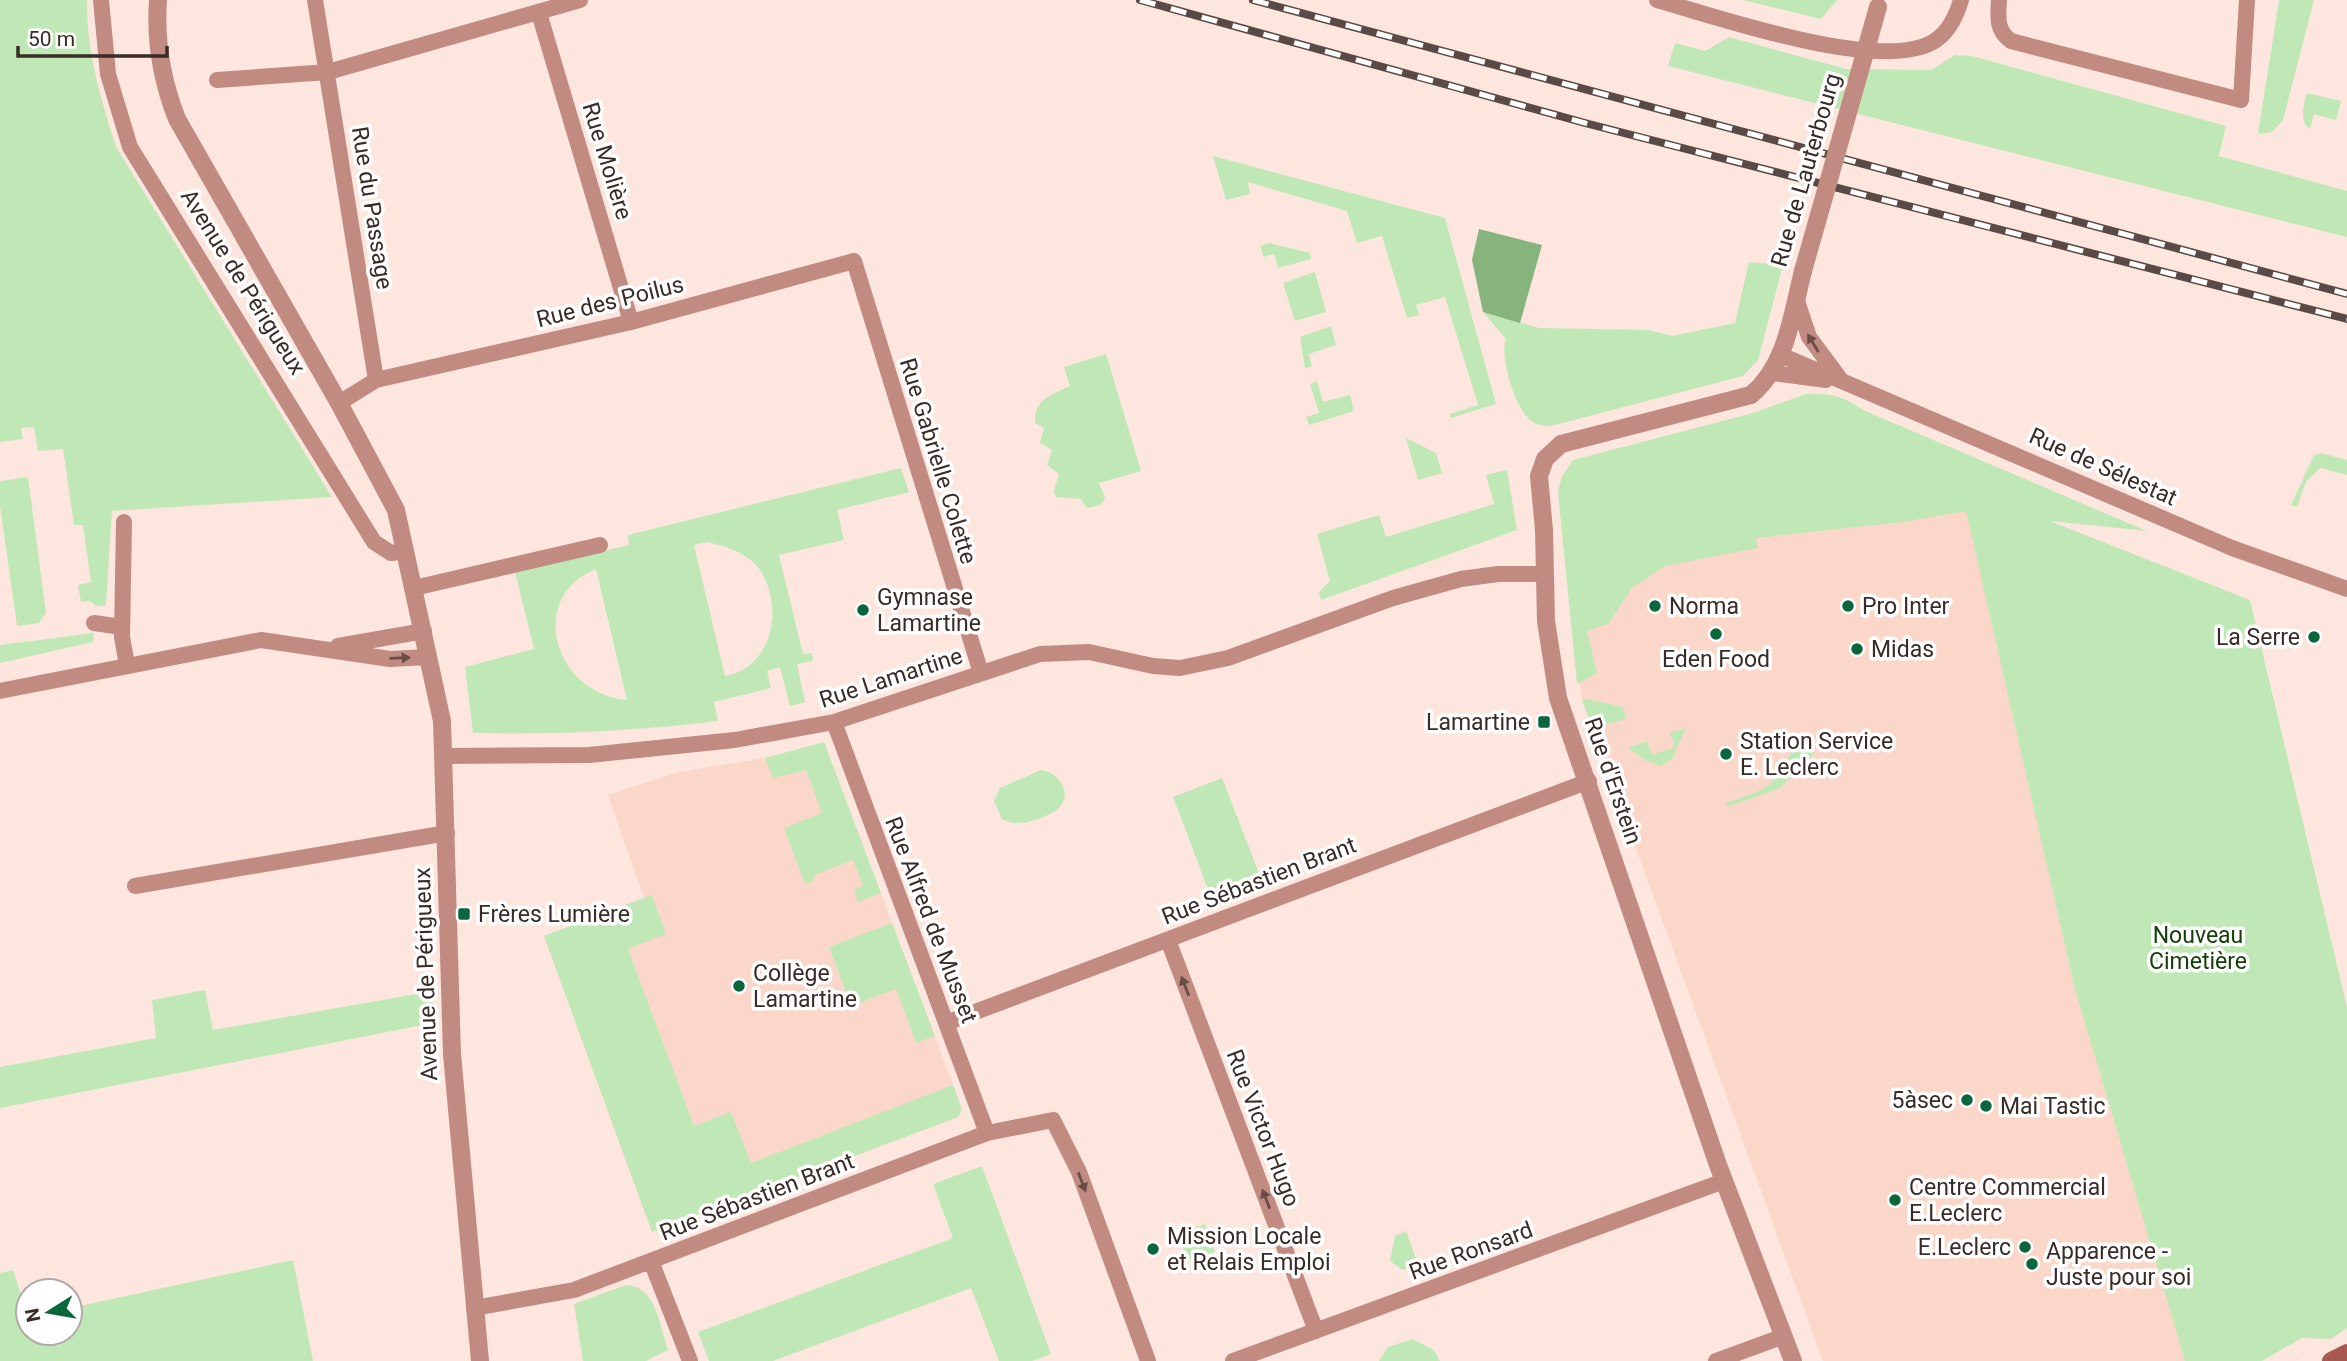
<svg xmlns="http://www.w3.org/2000/svg" width="2347" height="1361" viewBox="0 0 2347 1361" font-family="Roboto,sans-serif">
  <style>
    .built { fill: #fbd7ca }
    .green { fill: #c0e8b7; fill-rule: evenodd }
    .forest { fill: #87b37d }
    .lines { fill: none; stroke-linecap: round; stroke-linejoin: round }
    .minor { stroke: #c18b82; stroke-width: 16 }
    .tertiary { stroke: #c18b82; stroke-width: 18 }
    .secondary { stroke: #a75b50; stroke-width: 18 }
    .rail-casing { stroke: #5a4a45; stroke-width: 8 }
    .rail { stroke: #fff; stroke-width: 5; stroke-dasharray: 16; stroke-linecap: butt }
    .tertiary-bridge { stroke: #c18b82; stroke-width: 18 }
    .oneway { fill: #694d46 }
    .poi-dot { fill: #0a673b; stroke: #fff; stroke-width: 2.5 }
    .labels { text-anchor: middle; dominant-baseline: central; stroke-width: 7; stroke-linejoin: round; paint-order: stroke }
    .street-label { font-size: 23px; fill: #392b26; stroke: #fff }
    .poi-label { font-size: 23px; fill: #392b26; stroke: #fff; text-anchor: start }
    .park-label { font-size: 23px; fill: #154108; stroke: #fff }
  </style>
  <rect width="100%" height="100%" fill="#fde6de"/>
  <!-- built -->
  <path class="built" d="M1966,508l219,853h-362l-241,-661 -11,-85 89,-58 59,-15z
    M824,742l138,367 -4,8 -306,115 -108,-296 100,-38 -36,-103 71,-23 93,-15z"/>
  <!-- green -->
  <path class="green" d="M0,0h87c-1,51 14,99 29,147l216,350 -220,14 -6,95h-10l-6,-5 -9,1 -3,-17 13,-3 -8,-57h-9l-11,-76 -25,2 -4,-24 -13,1 2,11 -23,3z
    M1743,0h94l-16,19z
    M2279,0h35l-31,120 -11,12 -14,2z
    M1729,37l117,32 85,1 24,-15 17,1 254,70 -7,30 128,35v46l-679,-171 7,-23 30,8z
    M2307,93l34,8 -5,19 -22,-6 -4,15c-11,-8 -7,-24 -3,-36z
    M1213,156l232,62 51,186 -45,14 -1,-4 28,-9 -33,-108 -29,8 3,10 -12,3 -25,-82 -25,7 -10,-32 -99,-29 2,12 -24,6z
    M1269,243l41,10 1,6 -33,9 -4,-14 -10,3 -4,-11z
    M1749,262l34,3 -25,95 -15,16 -192,50c-6,0 -11,0 -17,-3 -18,-10 -35,-65 -28,-84l-23,-27 56,16 110,2 23,6 63,-13z
    M1315,272l11,40 -31,9 -12,-38z
    M1331,326l5,19 -27,9 3,12 -7,3 -5,-32z
    M1106,354l35,117 -42,12 6,15 -4,7 -14,3 -6,-9 -25,-2 -2,-6 5,-17 -12,-9 5,-15 -12,-7 4,-15 -9,-5c-1,-24 16,-28 35,-37l-6,-19z
    M1317,381l6,21 27,-7 4,16 -45,14 -3,-8 13,-4 -9,-29z
    M1806,394c23,-1 38,2 57,16l284,121 -97,-10 200,79 97,407v321l-16,11 -29,-1 -40,23h-77l-110,-372 -109,-478 -63,11 -147,16 2,10 -93,18 -33,22 -24,36 -21,7 10,42 -20,11 -19,-192 4,-16 11,-16 180,-47z
    M1406,438l30,15 6,20 -24,7z
    M2321,453l26,7v15l-27,-7 -14,14 -9,25 -6,-2 23,-50z
    M901,468l8,24 -72,18 7,30 -65,15 24,99 9,-1 1,8 -16,3 8,38 -15,4 -10,-39 -13,4 4,17 -57,14 4,19c-83,10 -162,14 -245,12l-8,-66 69,-18 -19,-77 114,-27 -1,-10zM708,542c19,5 40,11 52,28 24,36 13,98 -35,106l-31,-131zM596,569l31,131c-76,-8 -99,-104 -31,-131z
    M1507,470l10,60 -196,70 -2,-8 11,-11 -13,-47 62,-19 7,22 108,-33 -8,-29z
    M28,477l18,136 -7,10 -22,3 -17,-120v-25z
    M94,633l-1,9 -93,21v-18z
    M1588,699l35,8 3,12 -34,9 -10,-28z
    M1686,728l-14,31 -11,7 -15,-5 -19,-13 20,-7 5,14 23,-8 -5,-14z
    M1799,741h10l6,12 -36,36 -52,18 -1,-4 33,-12 13,-9z
    M824,742l57,151 -23,9 -4,-13 9,-3 -10,-26 -39,15 1,5 -10,4 -21,-56 38,-15 -16,-43 -33,8 -8,-20z
    M1041,770c19,2 35,27 14,41 -14,9 -39,17 -53,8l-8,-18 6,-13z
    M1222,778l37,95 -50,19 -36,-95z
    M652,895l14,39 -38,15 66,177 37,-14 20,51 202,-78 9,24 -4,8 -306,115 -108,-296z
    M892,923l43,113 -19,7 -20,-54 -45,17 -22,-59z
    M205,990l8,40 220,-39v32l-433,85v-41l156,-29 -4,-38z
    M982,1166l69,188 -19,7h-33l-28,-73 -198,73h-64l-11,-29 255,-94 -20,-54z
    M1205,1224l10,28 -27,10 -10,-29z
    M1406,1231l12,33 -16,6 -12,-9 5,-25z
    M293,1260l20,101h-313v-88l13,-3 15,45v18h42v-25z
    M626,1285c30,1 34,41 42,65l-22,11h-63l-9,-57z
    M1412,1339l22,11 6,11h-61l9,-14z"/>
  <!-- forest -->
  <path class="forest" d="M1479,229l63,16 -22,78 -37,-11 -11,-52z"/>
  <g class="lines">
    <!-- minor -->
    <path class="minor" d="M101,0l7,74 22,73 244,395 17,11 15,-2
      M315,0l61,380 -37,23
      M1657,0c61,17 218,72 274,43 16,-8 25,-26 30,-43
      M1999,0c-1,18 -3,30 12,41l230,59 6,-100
      M539,13l92,309
      M217,80l111,-8 252,-72
      M1796,298l13,39 32,43
      M1781,355l451,193 115,41
      M1772,373l54,7
      M376,380l255,-58 223,-61 127,412
      M124,522l-2,115 5,28
      M414,588l186,-43
      M94,623l28,4
      M338,646l86,-15
      M0,691l261,-51 129,19 39,-2
      M834,722l153,411
      M445,756l144,-1 146,-15 99,-18 206,-68 49,-2 64,14 27,2 48,-10 165,-60 68,-19 37,-5h45
      M135,886l312,-53
      M1168,940l148,391
      M946,1023l643,-242
      M651,1261l39,100
      M474,1308l100,-18 413,-157 66,-13 26,52 69,189
      M1233,1361l491,-180
      M1716,1361l68,-25"/>
    <!-- tertiary -->
    <path class="tertiary" d="M158,0c-3,42 4,81 19,119l162,284 57,107 46,211 10,333 28,307
      M1793,1361l-75,-196 -160,-467 -12,-77 -2,-91 -5,-54 6,-17 16,-15 190,-49c36,-30 41,-81 52,-124"/>
    <!-- secondary -->
    <path class="secondary" d="M2331,1361l16,-8"/>
    <defs>
      <path id="rail" d="M1140,0l445,123 762,196
        M1253,0l1094,294"/>
    </defs>
    <!-- rail casing -->
    <use href="#rail" class="rail-casing"/>
    <!-- rail -->
    <use href="#rail" class="rail"/>
    <!-- tertiary-bridge -->
    <path class="tertiary-bridge" d="M1803,271l75,-264"/>
  </g>
  <!-- one-way arrows -->
  <defs><path id="oneway-solid" d="M-6-.8H1V-3.2L6.5 0L1 3.2V.8H-6Z" transform="scale(1.75)"/></defs>
  <g class="oneway">
    <use href="#oneway-solid" transform="translate(1813 343) rotate(-121)"/>
    <use href="#oneway-solid" transform="translate(400 658) rotate(-2)"/>
    <use href="#oneway-solid" transform="translate(1185 986) rotate(-111)"/>
    <use href="#oneway-solid" transform="translate(1082 1182) rotate(69)"/>
    <use href="#oneway-solid" transform="translate(1266 1199) rotate(-111)"/>
  </g>
  <!-- markers -->
  <g class="poi-dot">
    <circle cx="1655" cy="606" r="7"/>
    <circle cx="1848" cy="606" r="7"/>
    <circle cx="863" cy="610" r="7"/>
    <circle cx="1716" cy="634" r="7"/>
    <circle cx="2314" cy="637" r="7"/>
    <circle cx="1857" cy="649" r="7"/>
    <rect x="1537" y="715" width="14" height="14" rx="3.5"/>
    <circle cx="1726" cy="754" r="7"/>
    <rect x="457" y="907" width="14" height="14" rx="3.5"/>
    <circle cx="739" cy="986" r="7"/>
    <circle cx="1967" cy="1100" r="7"/>
    <circle cx="1986" cy="1106" r="7"/>
    <circle cx="1895" cy="1200" r="7"/>
    <circle cx="2025" cy="1247" r="7"/>
    <circle cx="1153" cy="1249" r="7"/>
    <circle cx="2032" cy="1264" r="7"/>
  </g>
  <g class="labels">
    <!-- street labels -->
    <g class="street-label">
      <text transform="translate(607 161) rotate(73)">Rue Molière</text>
      <text transform="translate(1806 170) rotate(-74)">Rue de Lauterbourg</text>
      <text transform="translate(372 208) rotate(81)">Rue du Passage</text>
      <text transform="translate(243 282) rotate(58)">Avenue de Périgueux</text>
      <text transform="translate(610 302) rotate(-14)">Rue des Poilus</text>
      <text transform="translate(938 461) rotate(73)">Rue Gabrielle Colette</text>
      <text transform="translate(2103 467) rotate(24)">Rue de Sélestat</text>
      <text transform="translate(891 678) rotate(-18)">Rue Lamartine</text>
      <text transform="translate(1613 781) rotate(71)">Rue d'Erstein</text>
      <text transform="translate(1259 881) rotate(-21)">Rue Sébastien Brant</text>
      <text transform="translate(931 920) rotate(69)">Rue Alfred de Musset</text>
      <text transform="translate(426 974) rotate(-92)">Avenue de Périgueux</text>
      <text transform="translate(1263 1128) rotate(69)">Rue Victor Hugo</text>
      <text transform="translate(757 1197) rotate(-21)">Rue Sébastien Brant</text>
      <text transform="translate(1471 1251) rotate(-20)">Rue Ronsard</text>
    </g>
    <!-- poi labels -->
    <g class="poi-label">
      <text x="877" y="597">Gymnase<tspan x="877" dy="26">Lamartine</tspan></text>
      <text x="1669" y="606">Norma</text>
      <text x="1862" y="606">Pro Inter</text>
      <text x="2300" y="637" text-anchor="end">La Serre</text>
      <text x="1871" y="649">Midas</text>
      <text x="1716" y="659" text-anchor="middle">Eden Food</text>
      <text x="1530" y="722" text-anchor="end">Lamartine</text>
      <text x="1740" y="741">Station Service<tspan x="1740" dy="26">E. Leclerc</tspan></text>
      <text x="478" y="914">Frères Lumière</text>
      <text x="753" y="973">Collège<tspan x="753" dy="26">Lamartine</tspan></text>
      <text x="1953" y="1100" text-anchor="end">5àsec</text>
      <text x="2000" y="1106">Mai Tastic</text>
      <text x="1909" y="1187">Centre Commercial<tspan x="1909" dy="26">E.Leclerc</tspan></text>
      <text x="1167" y="1236">Mission Locale<tspan x="1167" dy="26">et Relais Emploi</tspan></text>
      <text x="2011" y="1247" text-anchor="end">E.Leclerc</text>
      <text x="2046" y="1251">Apparence -<tspan x="2046" dy="26">Juste pour soi</tspan></text>
    </g>
    <!-- park labels -->
    <g class="park-label">
      <text x="2198" y="935">Nouveau<tspan x="2198" dy="26">Cimetière</tspan></text>
    </g>
  </g>
  <!-- north arrow -->
  <g transform="translate(49 1312) rotate(259)"><circle r="33" fill="#ffffff" stroke="#b0aaa8" stroke-width="2"/>
  <path d="M0-5L12 26L0 18L-12 26Z" fill="#0a673b"/>
  <text y="-10" font-size="19" font-weight="bold" text-anchor="middle" fill="#392b26">N</text>
  </g>
  <!-- scale -->
  <path d="M18 46v10h149v-10" fill="none" stroke="#392b26" stroke-width="3.5"/>
  <text x="28" y="46" font-size="21" fill="#392b26" stroke="#ffffff" stroke-width="5" paint-order="stroke">50 m</text>
</svg>
